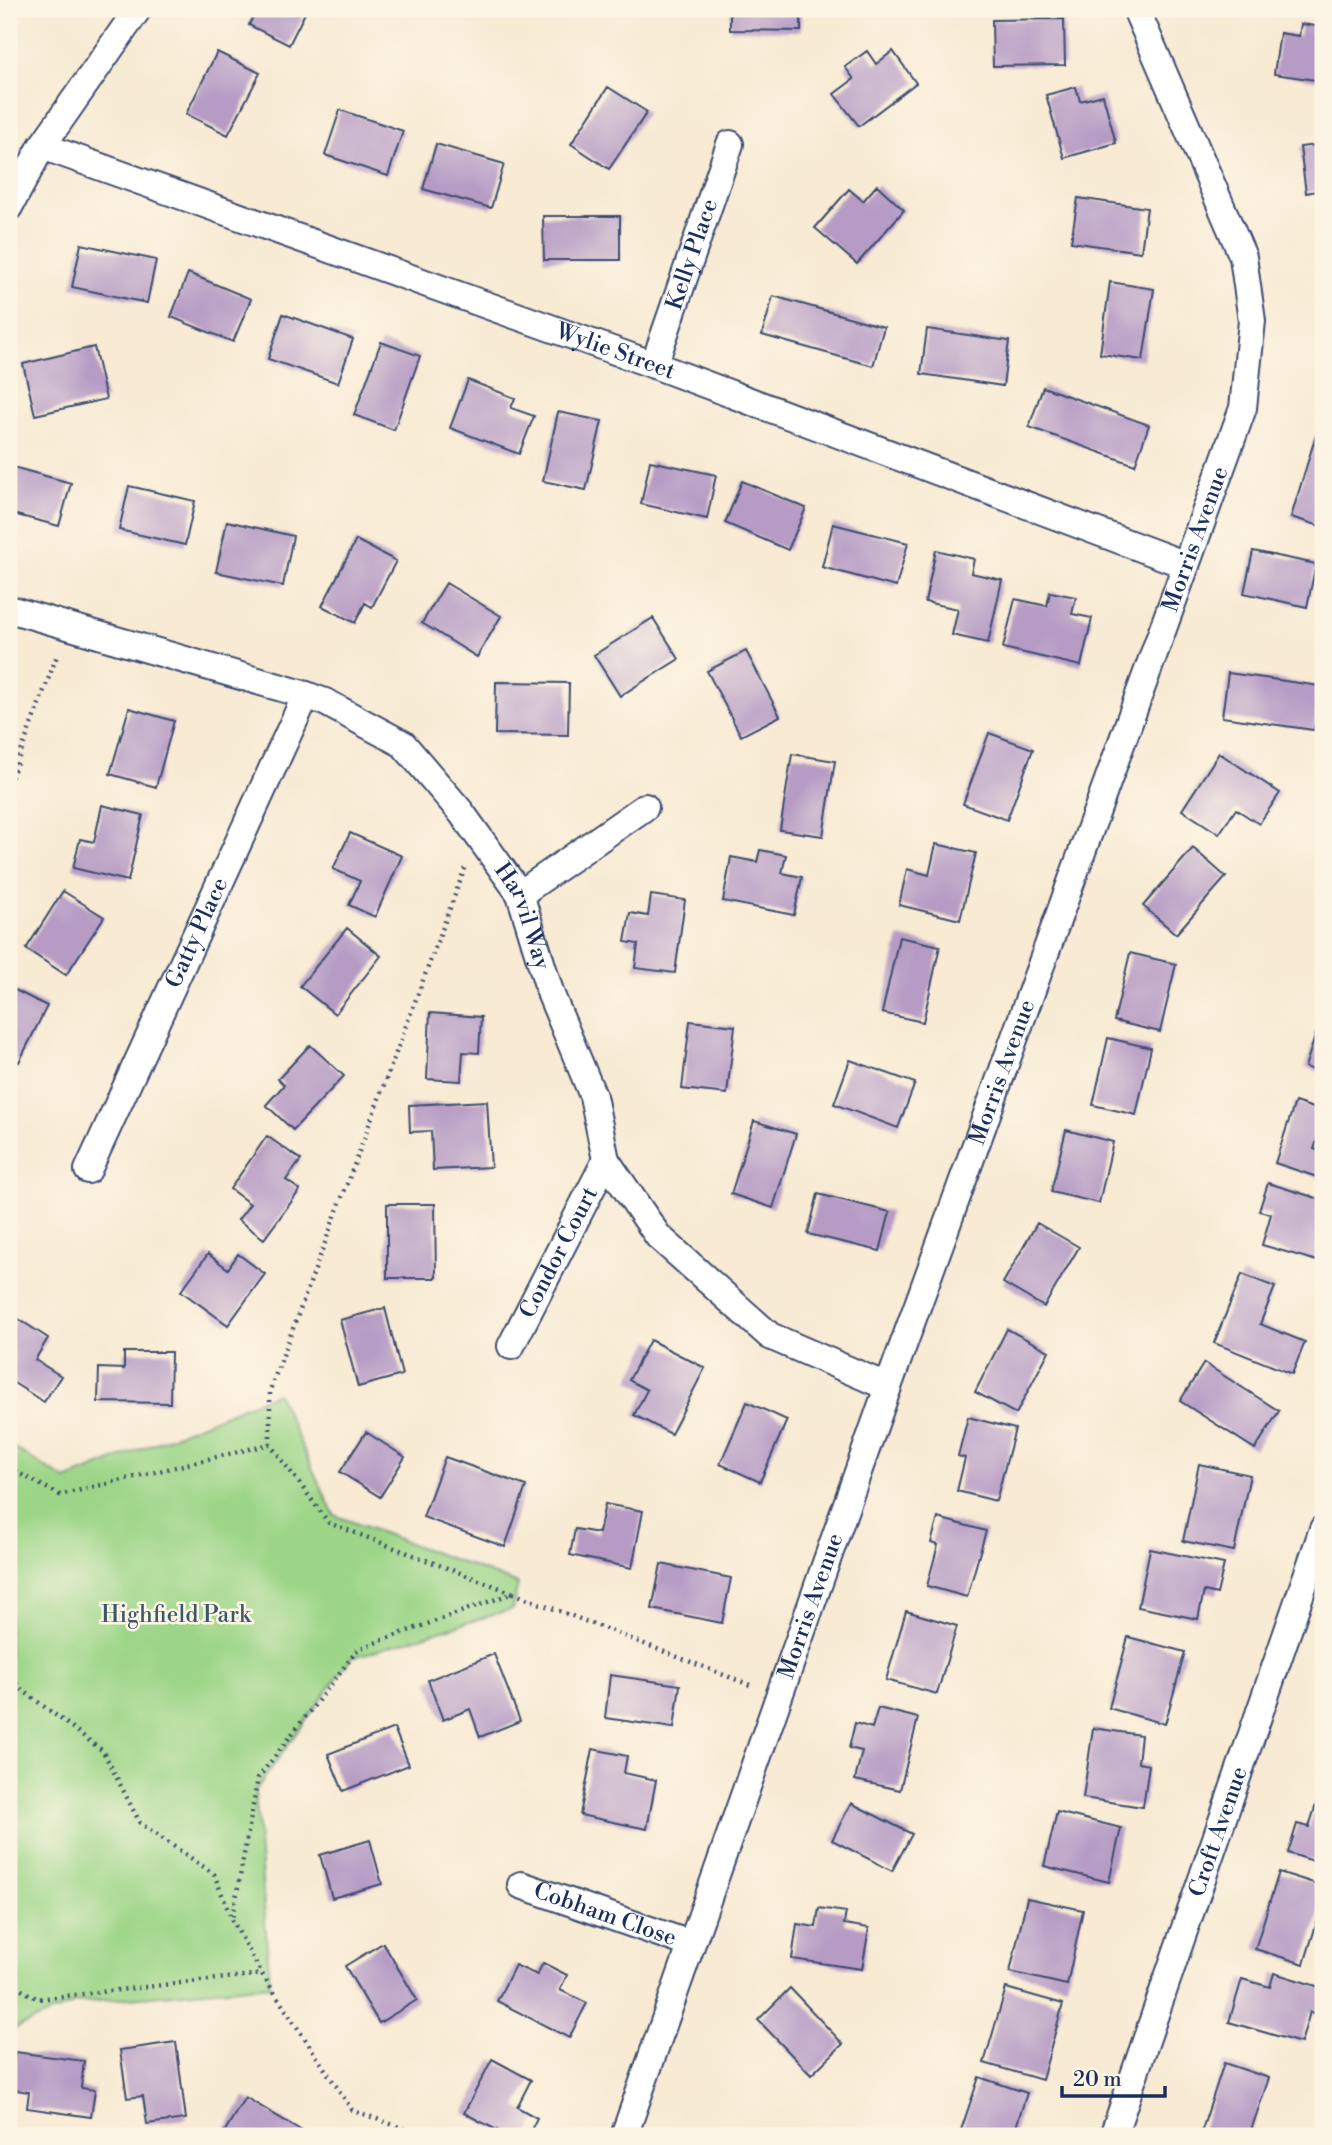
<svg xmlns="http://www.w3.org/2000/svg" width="1332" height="2145" viewBox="0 0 1332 2145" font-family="'Libre Bodoni',serif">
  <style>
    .green { fill: #9cd587; stroke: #5c8272; stroke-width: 2 }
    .building { fill: #b69cc5 }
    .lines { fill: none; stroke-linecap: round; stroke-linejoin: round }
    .street-casing { stroke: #3c4b70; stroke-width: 30 }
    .path { stroke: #3c4b70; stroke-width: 4.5; stroke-dasharray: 2 5; stroke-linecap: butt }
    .street { stroke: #fff; stroke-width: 26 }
    .labels { text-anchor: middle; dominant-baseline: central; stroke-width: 5; stroke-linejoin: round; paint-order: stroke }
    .street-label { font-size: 23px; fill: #1b2f5e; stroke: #fcf5e5 }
    .park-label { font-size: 23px; fill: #3b5868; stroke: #fcf5e5 }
  </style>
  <rect width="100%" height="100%" fill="#fcf5e5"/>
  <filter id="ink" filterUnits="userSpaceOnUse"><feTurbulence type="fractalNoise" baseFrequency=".0143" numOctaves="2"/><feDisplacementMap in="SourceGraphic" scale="14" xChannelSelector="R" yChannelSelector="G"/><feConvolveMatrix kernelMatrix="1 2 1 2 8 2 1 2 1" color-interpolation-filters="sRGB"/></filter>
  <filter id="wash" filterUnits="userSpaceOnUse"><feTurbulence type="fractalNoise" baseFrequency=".00686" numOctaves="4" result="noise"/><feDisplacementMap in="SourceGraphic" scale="28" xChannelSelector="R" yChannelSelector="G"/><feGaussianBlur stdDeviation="1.57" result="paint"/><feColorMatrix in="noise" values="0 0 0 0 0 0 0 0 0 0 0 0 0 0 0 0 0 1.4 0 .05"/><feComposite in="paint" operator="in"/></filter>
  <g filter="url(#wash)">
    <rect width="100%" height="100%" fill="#f8ead3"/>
    <!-- green -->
    <path class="green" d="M277,1393l57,122 184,69 -6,25 -161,49 -96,133 15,194 -195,18 -66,28v-586l57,35z"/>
    <g id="blocks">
      <!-- building -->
      <path class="building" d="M257,9h50l-18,36 -40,-20z
        M730,9h71v22l-71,-1z
        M1064,19l1,46 -72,1 -1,-46z
        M1301,24l22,3v54l-49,-7 6,-41 19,3z
        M867,51l9,13 17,-13 23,32 -57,43 -25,-32 20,-15 -9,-12z
        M217,52l43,21 -32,62 -42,-21z
        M608,87l39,25 -38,57 -38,-25z
        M1076,87l4,14 23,-6 13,48 -52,15 -18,-63z
        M340,110l63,21 -15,45 -63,-21z
        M436,144l68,20 -13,44 -68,-19z
        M1323,144v46l-17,3 -6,-46z
        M877,185l27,25 -47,54 -42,-36 34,-39 14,12z
        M1078,198l69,10 -6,44 -70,-10z
        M543,216h77v44h-76z
        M81,244l75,16 -9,43 -75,-16z
        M188,273l63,26 -18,43 -62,-25z
        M1110,282l44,7 -11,71 -43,-6z
        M773,296l111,31 -11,39 -111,-31z
        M283,314l70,25 -15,44 -70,-24z
        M927,329l82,12 -6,45 -82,-12z
        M381,342l39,14 -26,74 -40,-15z
        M94,347l12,52 -71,16 -12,-51z
        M468,380l47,18 -4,10 23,8 -15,38 -69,-26z
        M1043,387l106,38 -14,40 -106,-38z
        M558,412l44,9 -16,69 -43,-9z
        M1316,435l7,2v90l-32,-10z
        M650,461l66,14 -9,44 -66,-15z
        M9,466l62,17 -12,43 -50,-13z
        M742,481l64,27 -18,42 -63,-27z
        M129,486l66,15 -10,44 -66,-15z
        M227,521l66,15 -10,50 -67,-14z
        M833,524l75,19 -12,44 -74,-20z
        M356,540l40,21 -24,46 -7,-4 -10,20 -33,-17z
        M936,550l38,9 -3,14 31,7 -14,63 -36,-8 6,-26 -33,-7z
        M1253,551l63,13 -9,43 -63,-14z
        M446,583l55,33 -24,41 -55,-34z
        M1050,592l26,5 -4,17 20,4 -11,48 -78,-18 12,-49 32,7z
        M653,618l26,41 -59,37 -26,-41z
        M746,651l34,65 -39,20 -34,-65z
        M1228,673l92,13 -6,44 -92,-13z
        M496,682l73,1 -1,52 -73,-1z
        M129,708l45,13 -18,66 -46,-13z
        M989,733l44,16 -26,71 -44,-16z
        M1219,753l61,40 -21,31 -23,-15 -17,25 -37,-24z
        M792,754l43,7 -12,75 -43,-6z
        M102,805l41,10 -15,66 -55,-13 7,-29 14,3z
        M350,833l52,23 -27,61 -26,-12 11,-24 -27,-12z
        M936,844l40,9 -16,67 -61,-15 8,-36 22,6z
        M1193,848l33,29 -50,57 -33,-28z
        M760,850l26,5 -4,18 20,4 -8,38 -71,-14 8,-44 26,5z
        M63,891l41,26 -38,58 -40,-26z
        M651,895l34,5 -10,73 -40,-5 3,-24 -13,-2 5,-29 18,3z
        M347,928l34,28 -46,58 -35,-28z
        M899,937l41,9 -17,76 -41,-9z
        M1130,953l46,11 -16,68 -46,-11z
        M9,987l38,19 -28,56 -10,-6z
        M430,1013l51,4 -2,36 -16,-1 -2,29 -34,-2z
        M1323,1013v60l-18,-6z
        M690,1021l45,5 -8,68 -45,-5z
        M1108,1038l43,10 -15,67 -43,-10z
        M310,1045l34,31 -51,54 -27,-25 18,-20 -6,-6z
        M850,1060l65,23 -17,45 -64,-24z
        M487,1101l4,66 -58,3 -2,-39 -21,1 -1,-27z
        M1295,1102l28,9v12l-9,26 9,3v27l-48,-16z
        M754,1121l42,13 -23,74 -42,-14z
        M1066,1130l47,12 -14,61 -48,-11z
        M267,1136l34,24 -15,20 14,10 -36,49 -26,-19 12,-16 -20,-15z
        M1268,1183l55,17v39l-6,22 -55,-16 9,-31 -12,-3z
        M818,1194l72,18 -10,39 -72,-17z
        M387,1204h48l1,74h-49z
        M1037,1223l42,24 -35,60 -41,-24z
        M208,1254l20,15 10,-15 27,20 -37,51 -47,-34z
        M1242,1274l33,13 -15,37 45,18 -13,32 -78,-31z
        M385,1308l17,67 -44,12 -18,-67z
        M17,1318l31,20 -13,22 26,16 -17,26 -35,-22v-49z
        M1007,1329l42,22 -33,63 -41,-22z
        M650,1340l55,28 -34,66 -37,-19 13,-25 -18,-10z
        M124,1352h47l-1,51 -72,-1 1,-34 25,1z
        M1204,1363l75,48 -24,38 -75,-48z
        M747,1402l40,18 -27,62 -40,-18z
        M968,1417l47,12 -19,72 -39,-10 8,-33 -7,-2z
        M366,1432l39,25 -25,40 -40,-25z
        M445,1457l81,29 -21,61 -82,-30z
        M1199,1464l51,11 -16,76 -51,-10z
        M605,1504l38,7 -11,57 -62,-13 5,-26 24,4z
        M938,1518l48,13 -19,66 -40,-11 11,-41 -7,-2z
        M1150,1549l74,15 -7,30 -13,-3 -6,28 -60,-12z
        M661,1564l70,14 -9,45 -70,-14z
        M906,1611l51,15 -20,68 -51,-14z
        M1128,1637l57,15 -20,72 -56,-16z
        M494,1654l26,67 -40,16 -10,-28 -27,11 -15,-40z
        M610,1675l70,10 -6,43 -69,-10z
        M878,1708l40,10 -18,72 -45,-10 7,-29 -13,-3 6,-25 17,5z
        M394,1728l15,37 -66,26 -15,-37z
        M1093,1728l48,7 -3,28 11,2 -6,42 -60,-9z
        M593,1749l34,7 -3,17 32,7 -9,49 -67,-14z
        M1317,1801l6,2v61l-35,-11 9,-29 12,3z
        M851,1803l61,31 -20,37 -60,-31z
        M1057,1812l64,16 -12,54 -65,-16z
        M370,1840l12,44 -50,14 -12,-43z
        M1279,1872l44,14v16l-19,62 -49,-15z
        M1027,1898l56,12 -16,75 -57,-13z
        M819,1908l27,4 -2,12 25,4 -7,41 -70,-10 5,-35 19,3z
        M383,1943l34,57 -38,23 -34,-57z
        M543,1963l24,12 -7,15 27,13 -18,35 -72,-37 18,-36 22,10z
        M1274,1973l49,15v28l-13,-4 -9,31 -72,-21 13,-43 28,8z
        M790,1988l53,56 -32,31 -53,-55z
        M1006,1988l57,16 -21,76 -58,-17z
        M176,2042l10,77 -39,5 -4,-28 -16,2 -7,-48z
        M15,2052l69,9 -3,27 14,2 -4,27 -64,-9 2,-16 -19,-3z
        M492,2059l39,21 -14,27 20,11 -9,18h-20l-44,-23z
        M1224,2063l45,15 -20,58h-49z
        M979,2077l48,16 -14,43h-54z
        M245,2097l57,34 -4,5h-76z"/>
    </g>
  </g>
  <g filter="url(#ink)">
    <use href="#blocks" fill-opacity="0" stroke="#3c4b70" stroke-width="2"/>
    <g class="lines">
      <defs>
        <g id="street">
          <path id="s1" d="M42,146l612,219 532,200"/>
          <path d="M9,207l33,-61 96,-137"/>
          <path id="s2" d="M654,365l76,-221"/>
          <path id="s3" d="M9,609l297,86 19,7 78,42 58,68 59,82 31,101 42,101 13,64 52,76 112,100 118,51"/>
          <path d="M520,894l125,-87"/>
          <path id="s4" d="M88,1170l218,-475"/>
          <path id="s5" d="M511,1346l95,-186"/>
          <path id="s6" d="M521,1885l169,59"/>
          <path id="s7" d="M624,2136l264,-749 355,-979 9,-87 -9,-64 -107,-248"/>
          <path id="s8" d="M1113,2136l210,-607"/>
        </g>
      </defs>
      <!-- street casing -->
      <use href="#street" class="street-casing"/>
      <!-- path -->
      <path class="path" d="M9,784l49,-131
        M270,1444v-54l195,-522
        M9,1468l51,27 210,-51 59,79 184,70 -155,56 -100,129 -26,142
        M513,1593l237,92
        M9,1672l12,17 82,62 37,72 74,51 18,46 30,54 90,136 72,26
        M9,1983l29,16 224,-25"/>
      <!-- street -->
      <use href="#street" class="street"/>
    </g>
  </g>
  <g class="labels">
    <!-- street labels -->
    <g class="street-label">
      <text stroke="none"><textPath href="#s2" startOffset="117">Kelly Place</textPath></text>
      <text stroke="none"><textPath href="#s1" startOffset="609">Wylie Street</textPath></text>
      <text stroke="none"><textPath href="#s7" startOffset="1696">Morris Avenue</textPath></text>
      <text stroke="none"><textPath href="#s3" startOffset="630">Harvil Way</textPath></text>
      <text stroke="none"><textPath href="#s4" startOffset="261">Gatty Place</textPath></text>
      <text stroke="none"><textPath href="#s7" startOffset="1129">Morris Avenue</textPath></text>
      <text stroke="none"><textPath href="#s5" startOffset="105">Condor Court</textPath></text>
      <text stroke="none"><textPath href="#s7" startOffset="562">Morris Avenue</textPath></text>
      <text stroke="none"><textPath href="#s8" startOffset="322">Croft Avenue</textPath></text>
      <text stroke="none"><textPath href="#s6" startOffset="89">Cobham Close</textPath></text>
    </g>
    <!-- park labels -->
    <g class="park-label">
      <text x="176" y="1615">Highfield Park</text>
    </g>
  </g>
  <!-- margin -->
  <rect width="1332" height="2145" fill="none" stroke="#fcf5e5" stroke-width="35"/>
  <!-- scale -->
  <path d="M1062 2086v10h103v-10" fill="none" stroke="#1b2f5e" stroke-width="3.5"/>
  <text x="1073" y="2086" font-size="21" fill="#1b2f5e" stroke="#fcf5e5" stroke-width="5" paint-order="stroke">20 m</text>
</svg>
